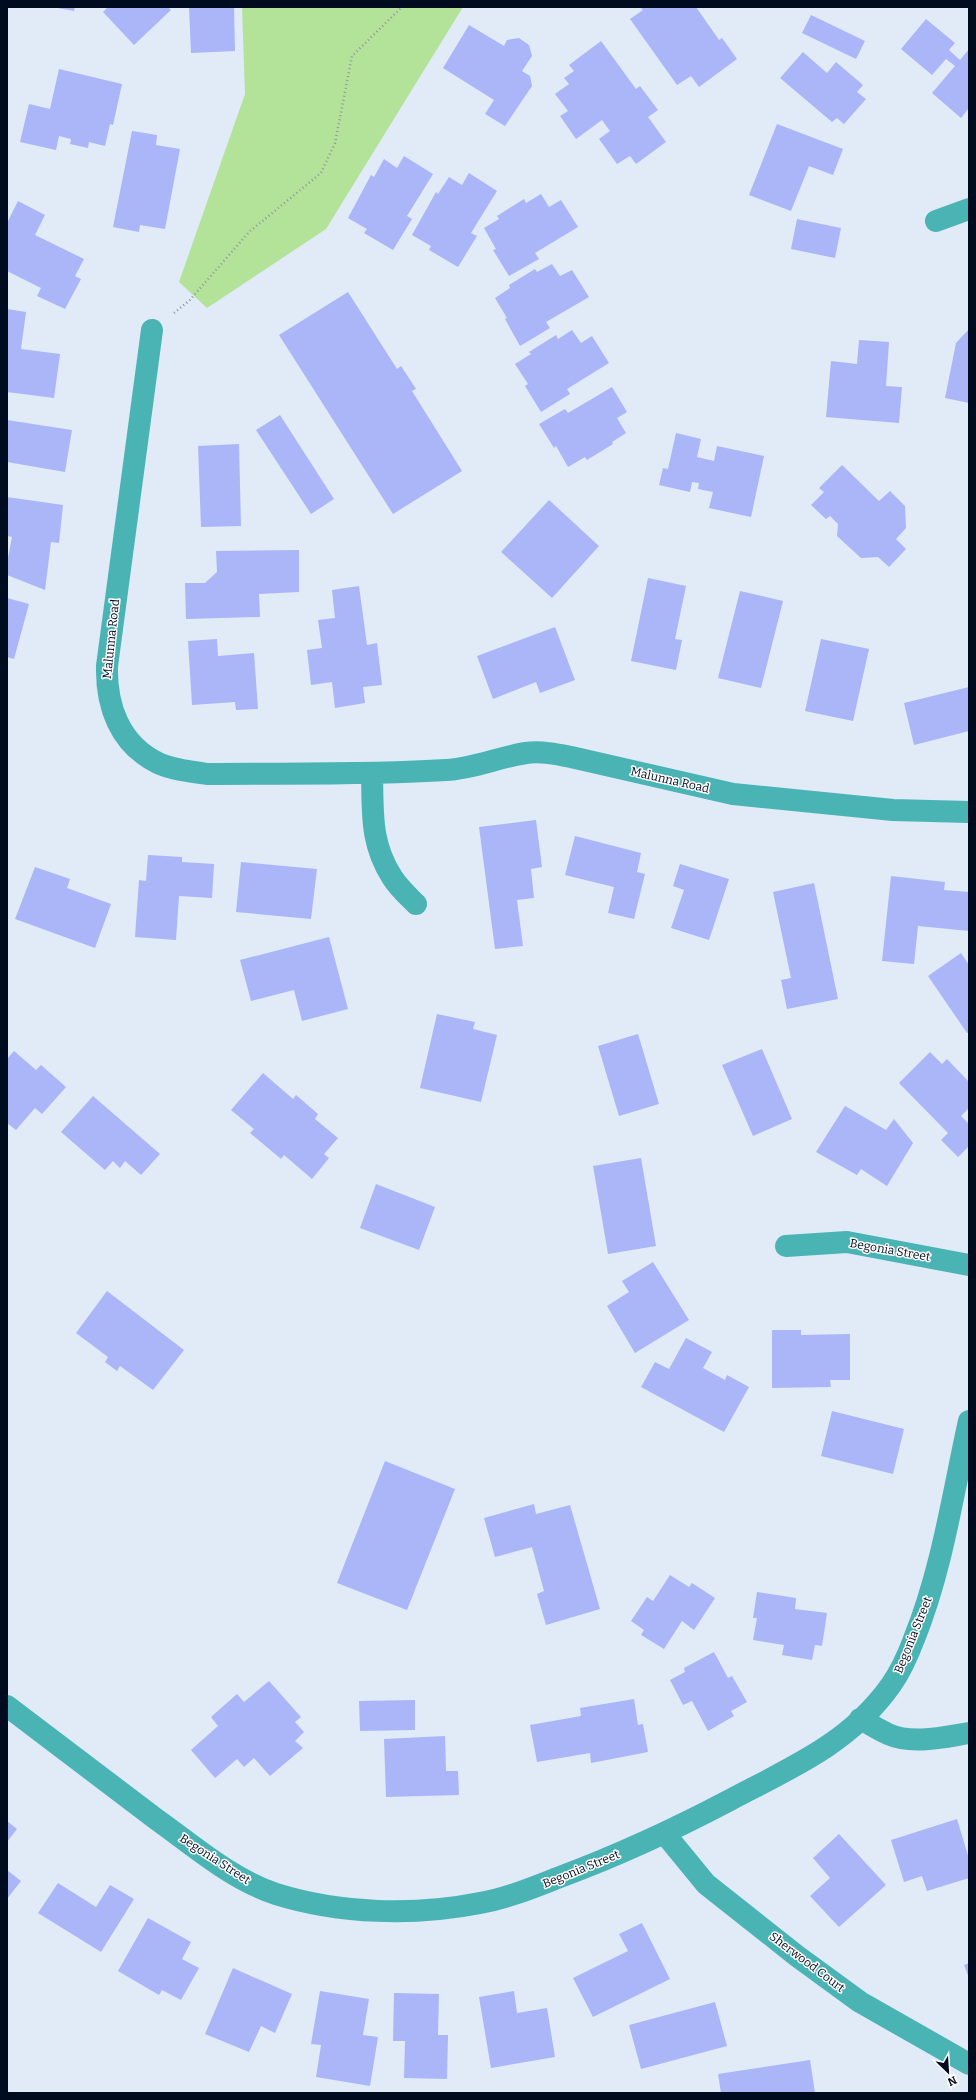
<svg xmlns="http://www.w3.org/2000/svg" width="976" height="2100" viewBox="0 0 976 2100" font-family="Bitter,serif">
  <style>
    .green { fill: #b2e399 }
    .building { fill: #aab6f7 }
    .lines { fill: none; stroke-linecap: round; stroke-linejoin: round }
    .path { stroke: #8d97a7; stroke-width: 2.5; stroke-dasharray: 1 3; stroke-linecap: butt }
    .street { stroke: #4ab4b5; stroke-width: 22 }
    .labels { text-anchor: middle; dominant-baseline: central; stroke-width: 3; stroke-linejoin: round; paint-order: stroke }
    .street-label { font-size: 12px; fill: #000b20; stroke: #fff }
  </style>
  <rect width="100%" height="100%" fill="#e1eaf7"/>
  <!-- green -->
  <path class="green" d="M242,7h221l-137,222 -119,79 -28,-26 66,-188z"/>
  <!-- building -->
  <path class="building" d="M52,7h23l-1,4z
    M108,7h60l3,3 -37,35 -31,-33z
    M189,7h45l1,44 -44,2z
    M640,7h56l23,33 3,-2 15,21 -38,28 -8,-11 -14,9 -47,-66 13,-9z
    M811,15l54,26 -9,18 -54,-26z
    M926,19l29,24 -6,7 11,10 9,-11v59l-8,10 -29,-25 23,-27 -9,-7 -14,16 -31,-26z
    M469,25l35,21 3,-6 12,-2 10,7 3,11 -10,15 8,5 2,10 -27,40 -20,-12 9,-14 -51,-32z
    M601,41l35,48 4,-3 18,24 -10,7 18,25 -30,22 -6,-8 -13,8 -18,-25 11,-8 -8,-11 -26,19 -16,-23 8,-5 -13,-17 14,-10 -5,-6 10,-7 -5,-6z
    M803,52l24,21 9,-11 27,23 -6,7 9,7 -22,25 -7,-6 -5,4 -52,-44z
    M59,69l63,15 -9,41 -3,-1 -5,22 -16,-4 -1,6 -18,-4 1,-5 -12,-3 -3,14 -36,-8 9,-38 21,5z
    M777,124l66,25 -10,26 -24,-9 -18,45 -42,-16z
    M132,131l25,4 -1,10 24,4 -15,80 -25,-4 -1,7 -26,-5z
    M404,156l29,18 -26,42 5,3 -19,31 -29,-17 3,-4 -19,-11 23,-43 3,2 10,-18 13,9z
    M469,173l28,18 -26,42 6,3 -19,31 -29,-17 2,-4 -19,-11 24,-43 2,2 11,-17 13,8z
    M541,194l8,13 12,-7 17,27 -43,26 4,6 -30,17 -16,-26 3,-1 -12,-21 15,-9 -2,-3 27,-17 2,4z
    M18,201l27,14 -10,20 49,24 -9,17 6,3 -16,30 -28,-13 4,-8 -34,-17v-48z
    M797,219l44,9 -6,30 -44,-9z
    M552,264l8,12 12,-6 17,27 -43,25 4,6 -30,18 -15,-27 2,-1 -12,-20 15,-10 -1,-3 26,-16 2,3z
    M348,292l49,77 4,-3 15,23 -4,2 50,80 -69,43 -114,-179z
    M7,309l19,3 -5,37 39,5 -6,44 -47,-6z
    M969,329v74l-24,-5 11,-55z
    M572,330l9,13 11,-7 17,27 -42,26 3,5 -29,18 -16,-26 3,-2 -13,-20 16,-10 -2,-2 27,-17 2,4z
    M859,340l30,2 -3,44 16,1 -3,36 -73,-6 5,-56 26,3z
    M612,387l15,25 -10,6 9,15 -14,9 1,2 -26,16 -2,-3 -17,10 -12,-21 -2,2 -15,-24 26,-15 3,4z
    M280,415l54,84 -23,15 -55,-84z
    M7,420l65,10 -7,42 -58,-10z
    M676,433l25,6 -4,18 17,4 3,-15 47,10 -13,61 -42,-9 4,-16 -15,-3 1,-6 -7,-1 -2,10 -31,-7 4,-17 5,1z
    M239,444l2,82 -40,1 -3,-81z
    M842,465l37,36 11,-10 15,15 1,22 -10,11 10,10 -17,18 -11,-10 -17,1 -24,-22 1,-12 -8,-8 -4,3 -15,-14 13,-13 -5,-4z
    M7,497l56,8 -4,38 -8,-1 -6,48 -38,-15v-12l5,-26 -5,-1z
    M549,500l50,46 -47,52 -51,-46z
    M299,550v42l-40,2 1,23 -74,2 -1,-36h20l12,-11 -1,-21z
    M648,578l38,8 -11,53 7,1 -6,30 -45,-9z
    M359,586l8,59 10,-2 5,42 -19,2 2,16 -30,5 -3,-26 -21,3 -4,-35 15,-2 -4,-28 17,-2 -3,-28z
    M740,591l43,10 -22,87 -43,-10z
    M7,598l22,6 -15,55 -7,-2z
    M555,627l20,53 -35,13 -4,-11 -43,17 -16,-43z
    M217,639l1,17 36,-3 4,56 -22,1 -1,-8 -43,3 -4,-64z
    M821,639l48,10 -16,72 -48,-10z
    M969,687v44l-55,14 -10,-42z
    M536,820l6,47 -11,2 3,29 -17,2 6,46 -28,3 -16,-122z
    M575,836l66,17 -4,19 8,2 -11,45 -26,-6 6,-26 -49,-12z
    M148,855l34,2v5l32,2 -2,34 -33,-2 -3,44 -41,-3 4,-57 7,1z
    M241,862l76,7 -6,50 -75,-7z
    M680,864l49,15 -20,61 -38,-12 13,-38 -11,-4z
    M35,867l35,12 -3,9 44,16 -16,44 -80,-29z
    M891,876l54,6 -1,8 25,2v39l-51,-5 -4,38 -32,-3z
    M814,883l24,116 -51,10 -6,-29 10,-2 -18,-86z
    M329,937l19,72 -46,12 -8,-31 -43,11 -11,-41z
    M961,953l8,12v67l-2,1 -39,-57z
    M437,1014l38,8 -2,7 24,6 -16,67 -61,-14z
    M638,1034l21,70 -40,12 -21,-70z
    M762,1049l30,70 -39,17 -31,-71z
    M14,1051l22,19 5,-5 25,22 -24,27 -7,-6 -19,22 -9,-7v-64z
    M930,1052l12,12 5,-5 22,23v26l-8,8 8,8v22l-11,11 -17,-17 7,-7 -49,-50z
    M263,1073l30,26 3,-4 22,19 -3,5 23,19 -14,16 5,4 -17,21 -28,-24 -3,4 -31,-26 4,-4 -23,-19z
    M93,1096l67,58 -19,21 -16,-14 -5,7 -7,-7 -8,9 -44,-38z
    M845,1106l41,24 8,-11 19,24 -26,43 -26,-17 -4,6 -41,-23z
    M641,1158l15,88 -48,8 -15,-88z
    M376,1184l59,23 -16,43 -59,-22z
    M653,1262l36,58 -54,33 -28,-47 22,-14 -7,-11z
    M107,1291l77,59 -31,40 -33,-24 -3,5 -12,-9 3,-5 -32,-24z
    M772,1330h29v5l49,-1v46h-20l1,7 -59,1z
    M686,1338l26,14 -9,16 22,12 2,-5 22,12 -25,45 -83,-45 14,-25 14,7z
    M832,1411l72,18 -11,45 -72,-18z
    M385,1461l70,28 -48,121 -70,-27z
    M534,1504l2,10 34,-9 30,104 -54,16 -9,-31 7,-3 -12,-44 -37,10 -11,-39z
    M670,1575l19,12 3,-4 23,15 -21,32 -12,-9 -18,28 -23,-14 3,-5 -13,-9 16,-24 6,4z
    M757,1592l39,6 -1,11 32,4 -5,33 -7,-1 -3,15 -30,-5 2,-10 -31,-5 4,-22h-4z
    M714,1652l14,26 4,-2 15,26 -16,9 3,5 -26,15 -16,-30 -9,4 -13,-25 15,-8 -1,-4z
    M269,1681l32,36 -6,5 9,10 -9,9 8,7 -33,28 -16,-18 -10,9 -7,-8 -22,19 -24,-28 27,-24 -7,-9 26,-23 7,8z
    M634,1699l4,26 5,-1 5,28 -57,11 -1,-10 -53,9 -7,-37 51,-9 -1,-8z
    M415,1700v30l-55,1 -1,-30z
    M445,1736l1,35h12l1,24 -73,2 -2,-58z
    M957,1819l12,40v19l-42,13 -5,-15 -18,6 -13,-42z
    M7,1821l10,8 -10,13z
    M839,1834l47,51 -47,42 -29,-31 20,-18 -17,-20z
    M7,1870l14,11 -14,18z
    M58,1883l38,24 14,-22 24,14 -33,53 -63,-39z
    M148,1918l43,24 -9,17 17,9 -18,32 -19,-10 -3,5 -41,-24z
    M642,1923l28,56 -77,38 -20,-39 55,-27 -9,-17z
    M969,1963v15l-5,-13z
    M233,1968l59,26 -17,39 -14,-7 -12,26 -44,-18z
    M320,1991l49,8 -6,36 15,2 -8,49 -54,-9 5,-32 -10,-1z
    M514,1991l3,22 30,-5 8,49 -64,11 -12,-71z
    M394,1993l45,1 -1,41h10l-1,44 -43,-1 1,-37h-12z
    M715,2002l12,44 -86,23 -12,-44z
    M810,2060l5,33h-94l-3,-19z"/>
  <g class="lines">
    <!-- path -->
    <path class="path" d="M174,313l16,-13 59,-68 72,-59 14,-30 17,-87 50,-49"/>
    <!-- street -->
    <path class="street" d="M936,221l33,-12
      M152,330l-45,336c-1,39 12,78 51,97 15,7 34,9 50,11 79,-1 159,1 238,-4 27,-1 53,-13 80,-17 15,-2 30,1 45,4l162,37 160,16 76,2
      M372,773c1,39 -2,70 20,104 6,10 16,19 24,27
      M786,1246l61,-4 122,23
      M7,1706c50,38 99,75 149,113 38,27 75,60 120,75 64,20 139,22 204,9 28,-5 54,-16 80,-26 59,-22 115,-48 170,-77 32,-17 66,-33 96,-53 24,-16 48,-38 65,-62 10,-14 17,-30 23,-46 28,-69 39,-146 55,-218
      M860,1719c10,5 19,11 28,15 24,11 56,3 81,-1
      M665,1834l41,50 91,72 63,46 109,62"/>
  </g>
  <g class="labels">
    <!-- street labels -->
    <g class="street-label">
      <text transform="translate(111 639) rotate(-84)">Malunna Road</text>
      <text transform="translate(670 780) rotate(13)">Malunna Road</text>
      <text transform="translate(890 1250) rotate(10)">Begonia Street</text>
      <text transform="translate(913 1635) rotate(-68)">Begonia Street</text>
      <text transform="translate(215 1859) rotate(33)">Begonia Street</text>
      <text transform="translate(581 1869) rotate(-22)">Begonia Street</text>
      <text transform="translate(807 1962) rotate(37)">Sherwood Court</text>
    </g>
  </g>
  <!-- border -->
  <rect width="976" height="2100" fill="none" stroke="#000b20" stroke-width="16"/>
  <!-- north arrow -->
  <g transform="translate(948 2072) rotate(155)" stroke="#ffffff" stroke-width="3" paint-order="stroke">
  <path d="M0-3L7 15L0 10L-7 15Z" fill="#000b20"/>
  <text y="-6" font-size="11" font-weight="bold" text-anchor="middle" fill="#000b20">N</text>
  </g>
</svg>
